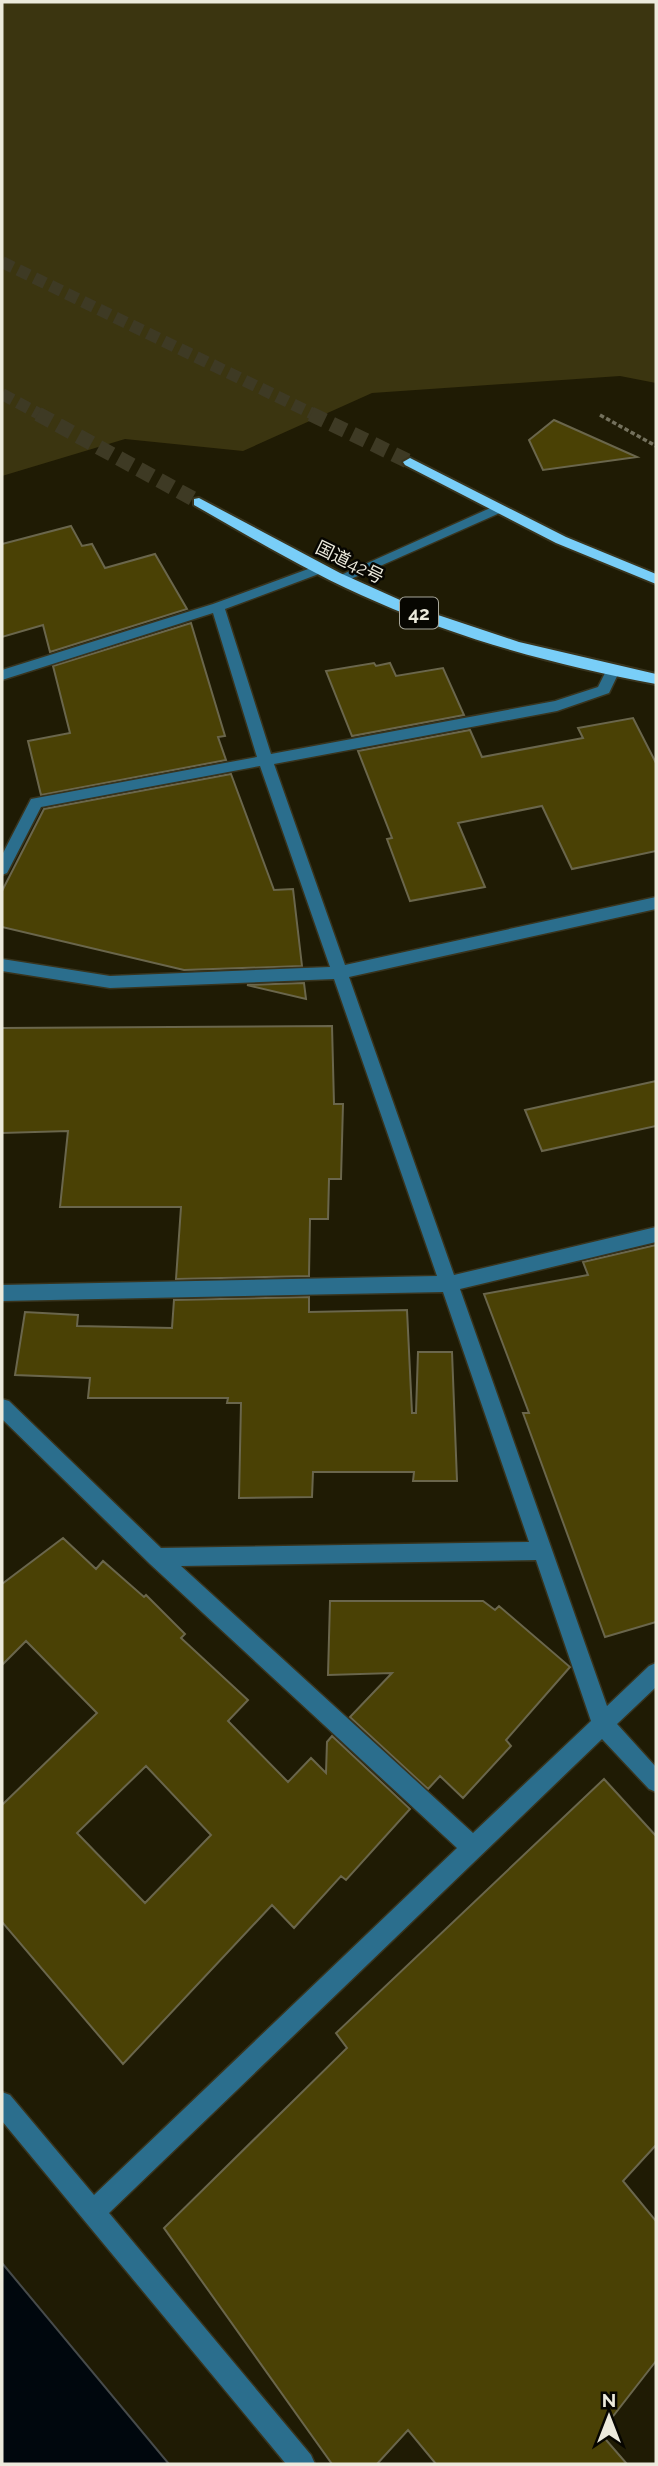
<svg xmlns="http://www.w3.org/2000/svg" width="658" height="2466" viewBox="0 0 658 2466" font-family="Raleway,'Noto Sans JP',sans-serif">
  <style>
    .green { fill: #3b3510 }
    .water { fill: #00070d; stroke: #474b4b; stroke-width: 2 }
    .building { fill: #4a4105; stroke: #6a664c; stroke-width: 2; fill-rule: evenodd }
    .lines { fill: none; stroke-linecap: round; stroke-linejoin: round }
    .trunk-tunnel-far1 { stroke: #3e3a24; stroke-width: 12; stroke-dasharray: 12 6; stroke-linecap: butt }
    .trunk-tunnel { stroke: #3e3a24; stroke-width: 15; stroke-dasharray: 15 8; stroke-linecap: butt }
    .minor-casing { stroke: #38341e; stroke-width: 3 }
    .trunk-casing { stroke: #38341e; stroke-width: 4 }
    .path { stroke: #74715d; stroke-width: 3.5; stroke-dasharray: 4.5 2.5; stroke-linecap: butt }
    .minor { fill: #2b6e8d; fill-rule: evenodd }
    .trunk { fill: #79cef8; fill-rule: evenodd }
    .labels { text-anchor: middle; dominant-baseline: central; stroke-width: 5; stroke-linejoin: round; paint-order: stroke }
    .far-street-label { font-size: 18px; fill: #eceadc; stroke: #070601 }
    .shield { fill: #070601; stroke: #a7a69a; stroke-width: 2 }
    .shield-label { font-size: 19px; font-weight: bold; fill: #eceadc }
  </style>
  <rect width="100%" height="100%" fill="#1f1b04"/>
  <!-- green -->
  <path class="green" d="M2,2h654v381l-36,-7 -248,17 -129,58 -118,-12 -123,37z"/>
  <!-- water -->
  <path class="water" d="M2,2263l167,201h-167z"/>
  <!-- building -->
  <path class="building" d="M554,420l83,37 -94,13 -14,-30z
    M71,526l11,20 10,-2 13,24 50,-14 32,55 -137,43 -7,-27 -41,12v-93z
    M191,623l34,113 -7,1 8,23 -185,35 -13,-54 42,-8 -17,-67z
    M374,663l2,3 14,-3 6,13 47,-8 21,47 -112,21 -26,-65z
    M633,718l23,45v88l-84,18 -30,-63 -84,17 27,64 -75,14 -23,-62 5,-1 -34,-87 112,-21 12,27 101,-19 -5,-10z
    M231,774l43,116 19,-1 9,77 -118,4 -182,-43v-36l42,-82z
    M304,983l2,16 -59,-14z
    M332,1026l2,78h9l-2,75h-12l-1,40h-18l-1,57 -133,3 5,-72h-121l8,-76 -66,2v-105z
    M656,1081v45l-114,25 -17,-41z
    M656,1245v377l-51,15 -82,-224h6l-45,-119 104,-19 -5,-13z
    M309,1297v15l98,-2 5,103h4l2,-61h34l5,129h-44l1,-9h-101l-1,25 -73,1 2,-95h-14l1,-5h-140l2,-20 -75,-3 10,-63 53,3 -1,11 95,2 2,-28z
    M63,1538l33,31 7,-8 41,36 2,-2 39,39 -4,4 67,62 -20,21 60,61 23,-24 15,15 1,-31 5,-6 78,73 -64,71 -5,-4 -47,52 -22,-23 -149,159 -121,-142v-117l95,-92 -71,-72 -24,24v-81zM146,1766l65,69 -66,68 -68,-70z
    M330,1601h153l12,9 4,-4 71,61 -64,73 5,6 -48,52 -23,-22 -12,13 -78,-72 42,-44 -64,2z
    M604,1779l52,57v309l-33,36 33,40v140l-56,72 27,31h-191l-28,-34 -31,34h-45l-168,-236 183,-180 -11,-15z"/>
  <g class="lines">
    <!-- trunk-tunnel-far1 -->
    <path class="trunk-tunnel-far1" d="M2,262l313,153
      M2,394l39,21"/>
    <!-- trunk-tunnel -->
    <path class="trunk-tunnel" d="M38,414l161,88
      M311,414l99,48"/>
    <defs>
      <path id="minor" d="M497,505l6,4 -1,3 -158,70h-10l-2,-3z
        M319,565l7,4 -2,3 -99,37 46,145 284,-53 43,-14 10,-20 5,-2 7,5 -11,23 -52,18 -283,53 71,201 311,-68v12l-307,68 105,298 202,-48v15l-196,47 147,417 42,-40 7,-3v24l-39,37 39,43v25l-7,-3 -47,-50 -493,474 202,242 4,9h-29l-284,-343v-29l8,3 84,100 363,-347 -307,-284 -148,-145v-20l7,2 152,147 368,-6 -86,-250 -441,9v-16l435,-9 -103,-297 -224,9 -108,-17v-12l108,17 220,-9 -70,-201 -219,41 -34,66 -5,2v-20l29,-56 226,-42 -44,-144 -211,67v-10l211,-66zM536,1560l55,161 -118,112 -292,-267z"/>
      <path id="trunk" d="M410,458l156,79 90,37v10l-100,-41 -151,-78 -2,-3z
        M199,498l141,75 80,36 99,33 137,32v10c-95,-18 -191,-43 -279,-82 -64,-27 -123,-63 -183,-97v-6z"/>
    </defs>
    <!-- minor casing -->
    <use href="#minor" class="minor-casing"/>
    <!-- trunk casing -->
    <use href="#trunk" class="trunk-casing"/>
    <!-- path -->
    <path class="path" d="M600,415l56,31"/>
    <!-- minor -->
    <use href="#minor" class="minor"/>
    <!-- trunk -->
    <use href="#trunk" class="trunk"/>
  </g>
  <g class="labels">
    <!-- far-street labels -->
    <g class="far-street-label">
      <text transform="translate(350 562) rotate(26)">国道42号</text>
    </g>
    <!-- shield labels -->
    <rect class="shield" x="400" y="597.5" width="38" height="31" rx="5"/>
    <g class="shield-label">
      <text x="419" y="613">42</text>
    </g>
  </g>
  <!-- border -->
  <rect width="658" height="2466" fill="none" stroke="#eceadc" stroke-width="7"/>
  <!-- north arrow -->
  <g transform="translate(609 2417)" stroke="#070601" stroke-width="5" paint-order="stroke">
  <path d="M0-5L12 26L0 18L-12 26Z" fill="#eceadc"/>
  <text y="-10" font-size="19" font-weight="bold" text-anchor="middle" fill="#eceadc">N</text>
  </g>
</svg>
